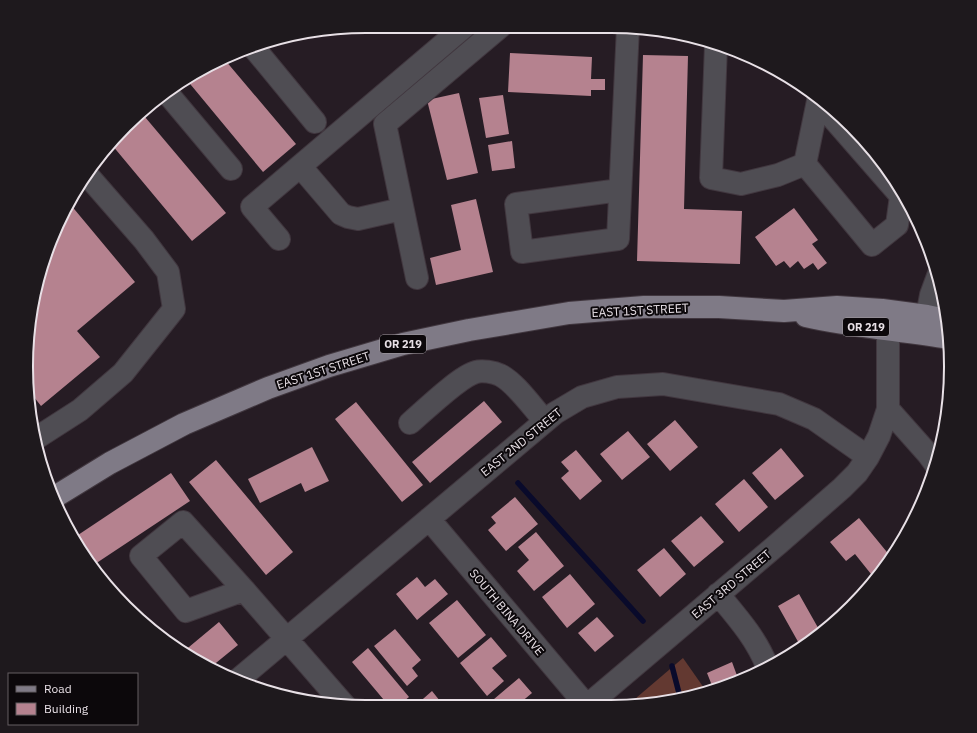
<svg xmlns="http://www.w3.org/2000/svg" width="977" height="733" viewBox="0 0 977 733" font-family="'IBM Plex Sans',sans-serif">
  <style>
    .green { fill: #633931 }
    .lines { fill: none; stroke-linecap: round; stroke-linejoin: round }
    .stream { stroke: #090a2b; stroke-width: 5.5 }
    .building { fill: #b5828f }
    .minor-casing { stroke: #41373f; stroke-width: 24 }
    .major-casing { stroke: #41373f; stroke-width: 24 }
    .minor { stroke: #4f4d53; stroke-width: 22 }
    .major { stroke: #7f7a86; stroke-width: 22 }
    .labels { text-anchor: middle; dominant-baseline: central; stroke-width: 4; stroke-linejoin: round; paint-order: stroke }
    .shield { fill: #0c080b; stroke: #a69fa4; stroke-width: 1 }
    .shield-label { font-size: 11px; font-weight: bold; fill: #e8e0e6 }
    .street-label { font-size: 12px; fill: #e8e0e6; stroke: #0c080b }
    .rim { fill: none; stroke: #e8e0e6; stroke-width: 2 }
  </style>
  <rect width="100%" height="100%" fill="#261c24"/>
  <!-- green -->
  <path class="green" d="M683,658l21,30 -1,3 -48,13h-26z"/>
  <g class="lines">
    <!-- stream -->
    <path class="stream" d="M518,483l125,138
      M672,666l8,31"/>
  </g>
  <!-- building -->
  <path class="building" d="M510,53l82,4 -1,22h14v11h-14v6l-83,-4z
    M643,55l45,1 -4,153 58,2 -2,53 -103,-3z
    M225,60l71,84 -33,28 -77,-93 10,-7z
    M459,93l19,80 -31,7 -20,-80z
    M503,95l6,39 -23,4 -7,-40z
    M145,117l81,96 -34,28 -80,-96z
    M512,141l3,27 -23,3 -4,-26z
    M476,199l17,73 -57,13 -6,-27 31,-8 -10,-45z
    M70,204l65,78 -58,49 23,26 -59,49 -14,-18 6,-88 28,-84z
    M794,208l24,32 -6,4 15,19 -9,7 -5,-7 -9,6 -6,-8 -8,7 -6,-7 -8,5 -21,-29z
    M484,401l18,21 -72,61 -18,-21z
    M356,402l67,83 -21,17 -67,-83z
    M675,420l23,27 -28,24 -23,-27z
    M628,431l22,26 -28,23 -22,-26z
    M312,447l17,34 -24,11 -4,-9 -41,20 -12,-24z
    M781,448l23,28 -29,24 -23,-27z
    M576,450l26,31 -22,19 -19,-22 8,-7 -8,-9z
    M216,460l77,92 -27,23 -77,-93z
    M171,473l19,28 -98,65 -17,-29z
    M744,479l24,28 -29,25 -24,-28z
    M515,497l23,27 -32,27 -18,-21 8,-7 -5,-6z
    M701,516l23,26 -30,25 -23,-26z
    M859,518l32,39 -16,22 -20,-25 -9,7 -16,-19z
    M536,532l28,34 -30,25 -17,-20 12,-11 -11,-13z
    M664,548l22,26 -26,23 -23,-27z
    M102,574l34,40 -1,1 -36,-39z
    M570,574l25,30 -28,24 -25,-31z
    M417,577l8,10 10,-8 13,15 -31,26 -21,-26z
    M799,594l22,39 -20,14 -23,-41z
    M457,600l29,35 -28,23 -29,-35z
    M597,617l17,19 -19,16 -17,-19z
    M219,622l19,23 -27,22 -15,-6 -13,-9z
    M395,629l26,31 -9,8 6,8 -11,10 -33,-40z
    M491,637l16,19 -15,12 12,13 -17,15 -27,-33z
    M368,648l41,49 -11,9h-9l-37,-44z
    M732,662l7,19 -26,7 -6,-15z
    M519,678l13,15 -12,10 2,2h-35z
    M432,691l12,15h-29z"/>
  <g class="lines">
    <defs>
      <path id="minor" d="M716,45l-5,133 30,6 37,-9 27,-11 13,-63
        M254,48l61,74
        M168,94l63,75
        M805,164l67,81 25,-20 4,-29 -83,-95
        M300,166l41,48 7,3 10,2 44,-10
        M620,190l-104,14 6,48 96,-13 10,-212
        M279,239l-27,-32 213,-181
        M417,278l-32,-154 116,-98
        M927,316l4,-21 7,-19
        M888,409l40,45 8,11
        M410,423c14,-12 50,-47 66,-51 6,-2 18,0 24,3 15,7 33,33 45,46
        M38,437l42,-27 43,-37 51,-64 -6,-37 -24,-32 -55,-63
        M429,519l157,186
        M183,522l61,68 -58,21 -45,-55z
        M244,590l101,116
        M718,594c19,23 38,44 49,72
        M239,679l316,-266 27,-16 35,-10 46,-3 116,20 35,15 54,38
        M588,705l191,-162 63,-55 15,-15 11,-16 11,-21 9,-27v-80"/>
      <path id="major" d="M806,316c48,11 96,14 143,22
        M53,498l57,-35 74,-39 84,-36 61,-22 74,-22 66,-14 100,-17 75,-6h75l65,4 53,-4 45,3 45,6 19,4"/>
    </defs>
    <!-- minor casing -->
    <use href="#minor" class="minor-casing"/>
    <!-- major casing -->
    <use href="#major" class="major-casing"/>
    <!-- minor -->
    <use href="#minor" class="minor"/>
    <!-- major -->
    <use href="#major" class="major"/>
  </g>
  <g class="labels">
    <!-- shield labels -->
    <g class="shield">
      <rect x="843" y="318" width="46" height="18" rx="3"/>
      <rect x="380" y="335" width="46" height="18" rx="3"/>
    </g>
    <g class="shield-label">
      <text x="866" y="327">OR 219</text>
      <text x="403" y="344">OR 219</text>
    </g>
    <!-- street labels -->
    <g class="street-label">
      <text transform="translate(640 310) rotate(-3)">EAST 1ST STREET</text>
      <text transform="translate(323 370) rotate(-18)">EAST 1ST STREET</text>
      <text transform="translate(521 442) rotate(-39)">EAST 2ND STREET</text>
      <text transform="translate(731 584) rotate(-40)">EAST 3RD STREET</text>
      <text transform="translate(507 612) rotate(50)">SOUTH BINA DRIVE</text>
    </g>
  </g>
  <!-- crop -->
  <path d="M0 0H977V733H0ZM366 33H611A333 333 0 0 1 944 366V367A333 333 0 0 1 611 700H366A333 333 0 0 1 33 367V366A333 333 0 0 1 366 33Z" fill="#1e191d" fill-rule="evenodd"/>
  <path class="rim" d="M366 33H611A333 333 0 0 1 944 366V367A333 333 0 0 1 611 700H366A333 333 0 0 1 33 367V366A333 333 0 0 1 366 33Z"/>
  <!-- legend -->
  <rect x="8" y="673" width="130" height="52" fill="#0c080b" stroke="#645e63"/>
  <rect x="16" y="686" width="20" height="6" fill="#7f7a86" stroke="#645e63"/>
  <text x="44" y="693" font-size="12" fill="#e8e0e6">Road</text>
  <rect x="16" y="703" width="20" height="12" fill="#b5828f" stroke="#645e63"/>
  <text x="44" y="713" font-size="12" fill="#e8e0e6">Building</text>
</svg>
